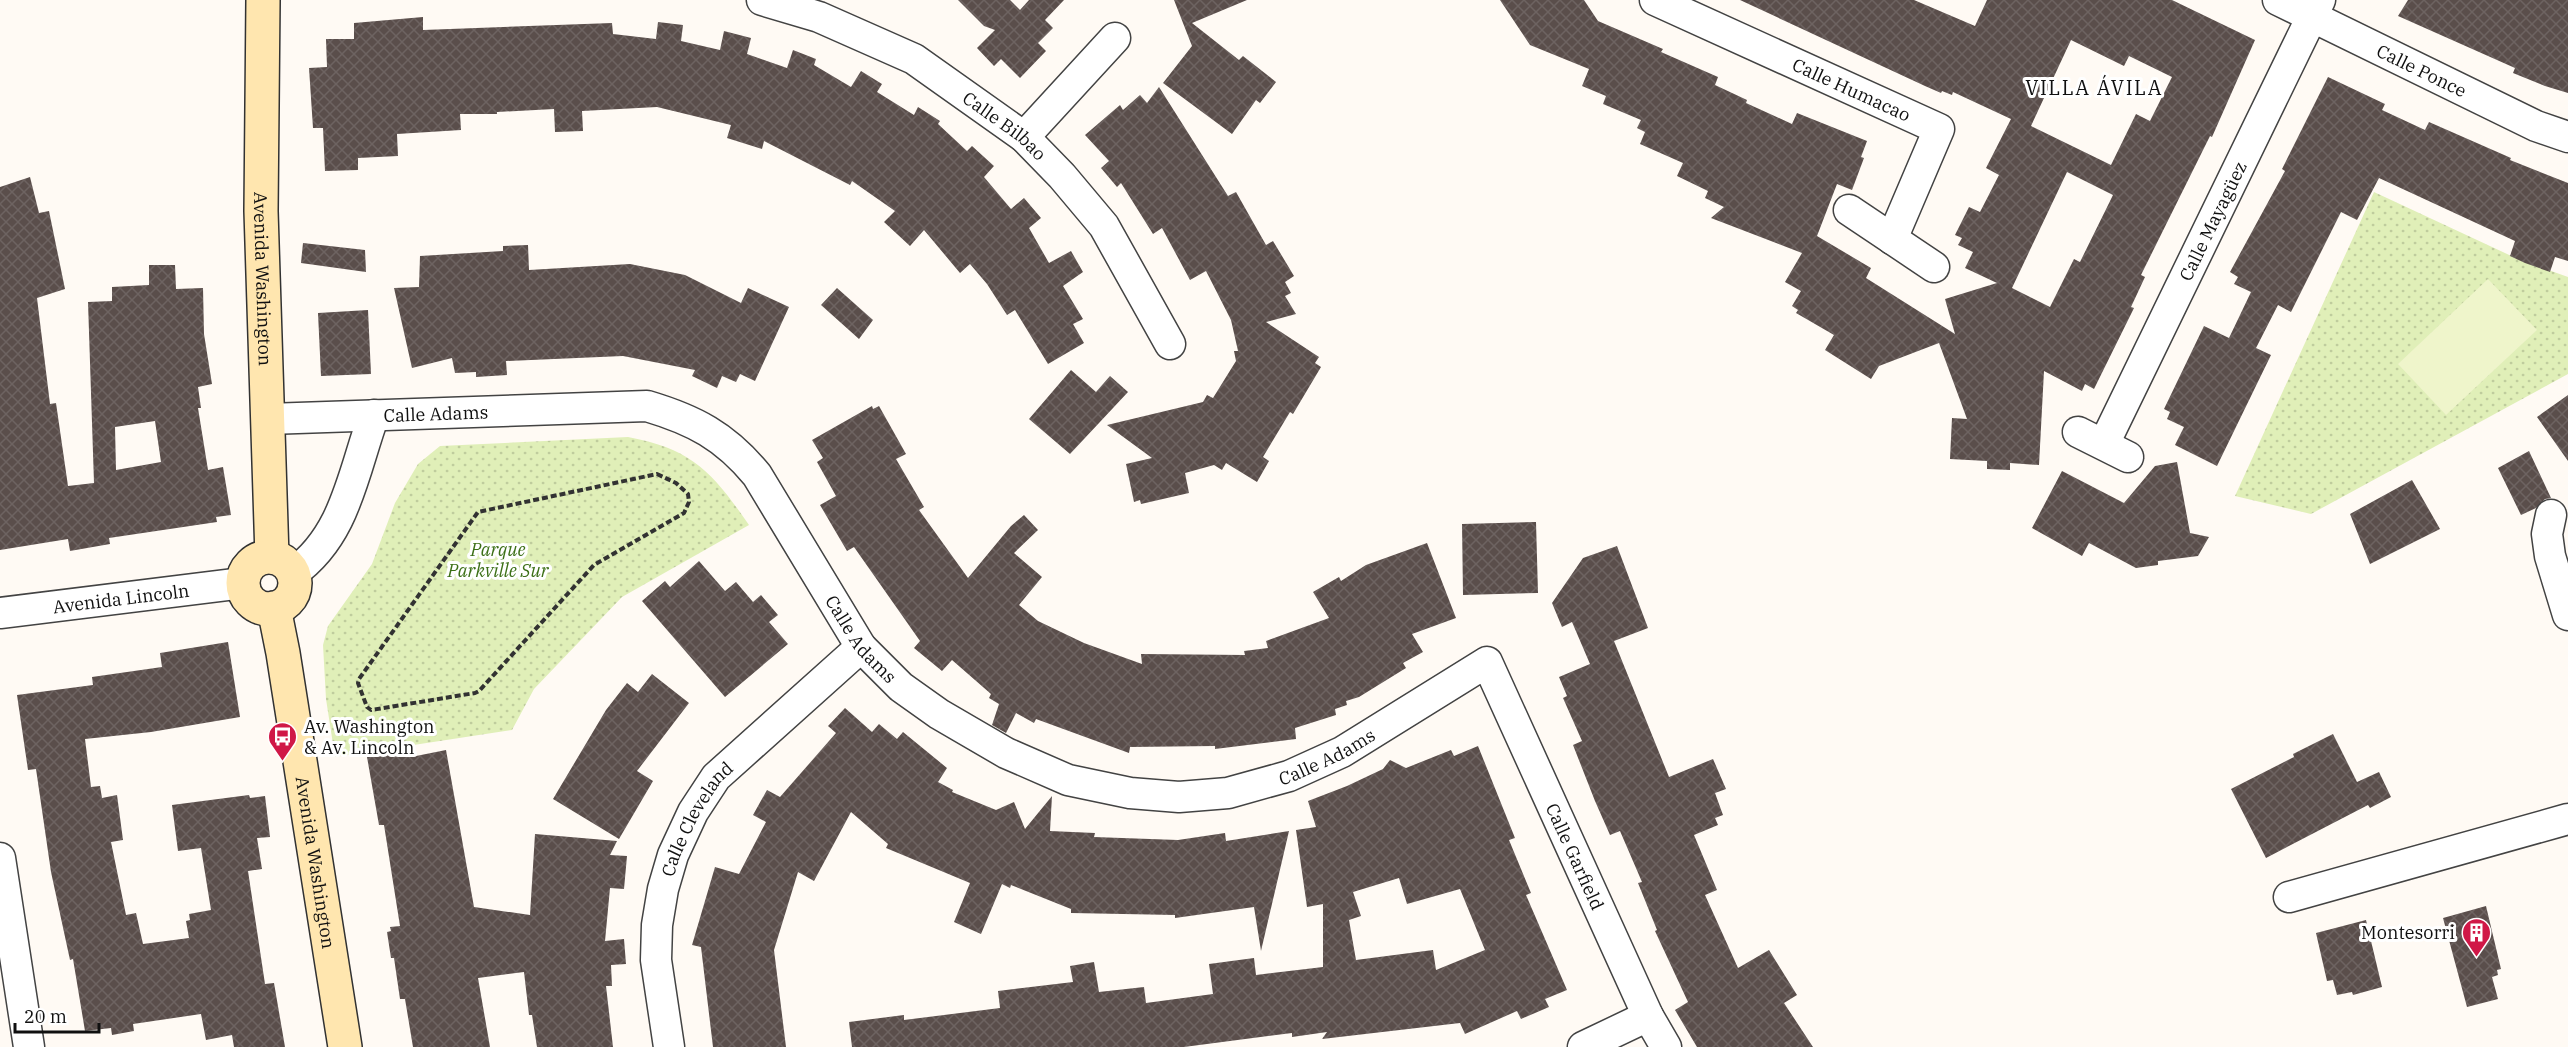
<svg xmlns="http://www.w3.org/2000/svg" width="2568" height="1047" viewBox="0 0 2568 1047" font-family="'IBM Plex Serif',serif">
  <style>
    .park { fill: url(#park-dots) }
    .pitch { fill: #eff5cb }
    .building { fill: url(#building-cross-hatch); fill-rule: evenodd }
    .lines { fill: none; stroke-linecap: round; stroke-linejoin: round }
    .street-casing { stroke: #434343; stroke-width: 33 }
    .secondary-casing { stroke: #323232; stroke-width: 36 }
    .path { stroke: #323232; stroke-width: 4; stroke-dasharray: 6 3; stroke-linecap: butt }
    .street { stroke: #fff; stroke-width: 30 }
    .secondary { stroke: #ffe6af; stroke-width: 33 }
    .labels { text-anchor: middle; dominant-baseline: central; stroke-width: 6; stroke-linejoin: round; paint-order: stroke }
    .street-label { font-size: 18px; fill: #101010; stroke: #fff }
    .park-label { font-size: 18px; font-style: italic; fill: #3d7018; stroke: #fff }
    .poi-label { font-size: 18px; fill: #101010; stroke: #fff; text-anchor: start }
    .neighbourhood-label { font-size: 20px; letter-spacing: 1.5px; fill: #101010; stroke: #fff }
  </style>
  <defs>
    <pattern id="park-dots" width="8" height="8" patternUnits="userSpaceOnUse" patternTransform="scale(1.5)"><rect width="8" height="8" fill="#e0efb8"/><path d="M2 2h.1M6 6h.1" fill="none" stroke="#bfcc9d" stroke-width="1.8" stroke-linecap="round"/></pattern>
    <pattern id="building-cross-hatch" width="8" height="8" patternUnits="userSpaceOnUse" patternTransform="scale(1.5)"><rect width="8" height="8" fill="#5a4e4b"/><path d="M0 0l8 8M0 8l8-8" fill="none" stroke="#6d6361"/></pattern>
  </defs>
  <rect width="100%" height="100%" fill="#fffaf4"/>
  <!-- park -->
  <path class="park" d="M2374,192l146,68 48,17v97l-257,140 -76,-18z
    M628,437c65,12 85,36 121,88l-127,72 -88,92 -22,41 -177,27 -9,-58 -3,-54 5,-19 44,-62 23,-61 23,-39 22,-18z"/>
  <!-- pitch -->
  <path class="pitch" d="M2488,279l49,51 -91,85 -48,-51z"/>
  <!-- building -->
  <path class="building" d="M958,0h52l10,10 9,-10h35l-19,20 8,8 -15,15 8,8 -26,27 -19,-19 -7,7 -17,-18 18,-18 -11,-4z
    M1174,0h73l-55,23 47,37 4,-4 33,26 -16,21 -4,-3 -24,34 -69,-51 29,-37z
    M1500,0h84l14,21 65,28 -2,3 57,25 -3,8 32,15 -1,3 46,21 5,-11 70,28 -6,16 3,1 -12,32 -15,-6 -20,52 54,32 -5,10 89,56 -10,-35 52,-16 -32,-15 8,-16 -15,-7 4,-7 -7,-3 14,-28 11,5 19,-37 -13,-7 25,-49 -58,-27 -1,3 -10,-4 -1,2 -16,-7 -185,-86h174l61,26 12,-26h185l83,40 -43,97 -2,-1 -69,139 4,2 -14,30 3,1 -40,81 -9,-5 -3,7 -38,-20 -5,94 -29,-2v7l-23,-1v-8l-37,-2 2,-41 15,1 -28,-76 -60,23 -8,13 -46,-29 9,-15 -38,-22 2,-3 -6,-4 9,-15 -16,-9 17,-29 -91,-35 13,-11 -19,-9 3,-7 -31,-15 6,-13 -43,-19 5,-12 -8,-4 4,-8 -38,-16 3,-8 -24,-10 7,-17 -59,-24zM2071,40l53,26 5,-10 43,21 -22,44 -14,-7 -25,51 -80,-39zM2067,172l46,23 -33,67 -6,-3 -24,48 -38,-19z
    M2408,0h160v93l-23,-7 -32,-13 2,-5 -117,-52z
    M423,17v13l189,-7 1,11 43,5 2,-17 25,3 -2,16 39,9 4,-19 27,7 -4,16 40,14 6,-18 23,9 -2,6 37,22 10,-16 21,13 -5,8 37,23 4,-8 22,14 -2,3 29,27 5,-5 22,20 -10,11 27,32 13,-11 17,20 -12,10 20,35 22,-12 12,21 -20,14 20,33 -10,5 11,19 -36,21 -33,-54 -8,5 -20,-31 -17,-20 -10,9 -36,-43 -14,16 -26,-24 11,-11 -43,-30 -2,4 -86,-44 -2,8 -35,-11 4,-13 -74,-18 -75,4 1,20 -28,1 -1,-23 -57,3v2h-37l1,16 -64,4 1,22 -40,2v12l-33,1 -2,-43h-10l-4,-60 18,-1 -1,-28h28v-16z
    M2328,77l57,27 -3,6 43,20 4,-8 82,36 -1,2 58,23v78l-13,-4 -5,15 -25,-9 -15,-7 5,-15 -136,-63 -22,42 -16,-8 -50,100 -13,-7 -22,43 15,7 -54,111 -42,-21 9,-18 -17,-8 3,-7 -6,-3 40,-83 25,12 22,-46 -17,-8 4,-7 -8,-5 55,-101 -3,-2z
    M1159,87l69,109 8,-4 30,53 7,-4 21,35 -9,6 6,11 -6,3 11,18 -30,8 53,35 -4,6 6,4 -28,47 -3,-2 -27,45 6,4 -12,21 -31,-19 -4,7 -8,-5 -29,8 4,20 -48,11 -1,-4 -6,2 -8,-38 26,-6 -45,-33 96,-23 4,-7 6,3 23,-37 -2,-10h4l-7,-31 -25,-49 -16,9 -28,-52 -9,6 -32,-51 -4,4 -16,-19 8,-7 -24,-26 35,-30 3,5 17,-15 7,8z
    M30,177l9,36 10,-2 16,78 -28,9 13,106 6,-1 12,83 26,-3 -6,-181 24,-1v-14l37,-2v-20h26l1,24 27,-1 1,46 8,50 -14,3 3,21h-3l10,62 15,-3 8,48 -15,2 1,5 -108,16 1,6 -40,7 -2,-12 -68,11v-363zM155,421l6,41 -45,8 -1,-43z
    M303,243l62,7 1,22 -65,-9z
    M528,245l1,25 101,-6 55,11 56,28 7,-15 41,19 -34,74 -15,-7 -4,8 -14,-6 -5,12 -25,-12 3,-6 -72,-14 -117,5 1,14 -31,2v-5l-21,1 -3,-15 -40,10 -18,-80 25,-1 1,-31 83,-5v-5z
    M837,288l36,32 -14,19 -38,-34z
    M368,310l3,64 -50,2 -3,-63z
    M1071,370l25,22 14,-16 18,16 -58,62 -41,-35z
    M2568,395v66l-31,-44z
    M872,406l1,3 6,-3 27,48 -10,5 28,48 -5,3 49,68 43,-52 13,-11 14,15 -24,23 28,24 -23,28 19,16 46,22 58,21 -1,-10 104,1 -1,-4 24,-3 -2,-7 63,-23 -16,-26 26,-15 2,4 25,-16 61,-22 29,75 -44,16 11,18 -20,11 3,5 -47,29 -13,4 1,4 -12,4 1,6 -41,13 1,11 -81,10v-3l-85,1 -1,6 -93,-34 -2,4 -18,-10 -10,20 -14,-8 7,-21 -10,-6 2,-4 -39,-34 -10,11 -28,-23 6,-7 -66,-94 -7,4 -27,-46 16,-9 -19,-34 6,-4 -11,-18z
    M2529,451l22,47 -6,1 -9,9 -15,7 -23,-47z
    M2177,462l13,71 19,4 -11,19 -40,5v4l-22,3 -47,-25 -7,13 -50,-28 30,-57 62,32 31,-37z
    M2412,480l28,49 -70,35 -20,-50z
    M1536,522l2,71 -75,2 -1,-71z
    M1617,546l31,82 -34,13 55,136 44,-18 13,30 -11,4 8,22 -8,3 3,7 -24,10 23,55 -12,5 33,73 31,-18 28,45 -13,8 29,44h-116l-22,-37 13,-8 -33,-71 2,-1 -19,-47 4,-1 -22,-51 -10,4 -15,-34 -22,-56 9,-4 -19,-43 4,-2 -8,-19 31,-13 -18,-42 -10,5 -10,-24 31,-45z
    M699,561l26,30 11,-9 17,20 8,-7 17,20 -9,7 19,22 -63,53 -83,-96 23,-20 5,6z
    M228,642l12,75 -89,15 -66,7 6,48 9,-1 2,12 15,-3 6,45 -12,2 15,73 10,-2 7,31 46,-6 -3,-17 4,-1 -1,-6 22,-4 -10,-62 -23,3 -6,-46 77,-10 1,3 15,-2 5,41 -13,1 5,31 -14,2 17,113 9,-1 11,64h-51l-2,-12 -26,5 -5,-26 -68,10 1,7 -22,4 -1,-7 -26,3 -12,-72 -3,1 -19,-88 -15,-103 -8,1 -11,-75 76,-10 -1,-8 70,-10 -2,-14z
    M652,674l37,29 -52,68 16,10 -34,58 -66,-40 53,-89 21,-27 11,9z
    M845,708l27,24 7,-8 18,15 6,-7 44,36 -9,14 15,8 -1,2 44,18 18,-8 11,27 27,-33 -2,35 45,2 -1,4 84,3 47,-7 1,8 63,-10 -28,120 -7,-44 -79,11v-3l-104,-2v-4l-60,-24 -1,3 -8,-4 -21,50 -27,-12 16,-39 -84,-35 2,-4 -37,-32 -37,69 -16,-9 -24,78 12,97h-73l-12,-100 -9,-2 23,-78 24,7 27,-52 -13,-7 14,-25 13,7 56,-64 -8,-7z
    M2333,734l24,48 22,-10 12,25 -21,11 -2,-3 -102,53 -35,-69 63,-32 -1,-3z
    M1478,746l37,92 -6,2 22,53 -5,2 41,95 -22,9 4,8 -28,12 -4,-8 -52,23 -5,-11 -138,16 5,-7 -35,5v-4l-108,14h-332l-3,-25 55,-7v5l96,-12 -2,-17 75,-9 -3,-16 24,-4 5,30 45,-5 2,16 67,-9 -4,-30 45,-6 2,17 67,-8v-63l-16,3 -11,-77 20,-3 -8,-26 39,-15 36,-17 7,-9 16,8 45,-18 3,6zM1399,878l8,26 53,-15 25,61 -49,20 -3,-20 -77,10 -7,-40 12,-4 -8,-24z
    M414,748l2,8 30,-6 28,157 56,8 5,-81 82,7 -7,14 17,1 -3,33 -14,-1 -5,53 19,-2 2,25 -15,1 1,21h-6l7,61h-76l-5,-32h-3l-5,-43 -46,6 12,69h-77l-8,-48h-5l-6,-41h-3l-4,-26 4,-1 -1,-4 10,-1 -16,-101h-5l-12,-68z
    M2486,906l15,63 -4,1 1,5 -6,2 6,22 -31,8 -24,-89z
    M2366,920l16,67 -29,8 -1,-3 -15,3 -4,-15 -6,1 -11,-48z"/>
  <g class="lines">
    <defs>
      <g id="street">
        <path id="s1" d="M762,0l57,17 95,42 110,78 38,39 42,50 66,118"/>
        <path id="s2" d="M1655,0l284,129 -47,110"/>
        <path id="s3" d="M2278,0l258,126 32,11"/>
        <path d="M1024,137l91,-99"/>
        <path d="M1849,210l85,57"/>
        <path id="s4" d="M268,419l379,-13c47,14 78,30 110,69l104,172 40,40 38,27 67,39 62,27 62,13 49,4 49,-4 61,-17 53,-24 145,-90 161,354 18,31"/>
        <path d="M2078,432l50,25"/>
        <path id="s5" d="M2104,444l216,-444"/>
        <path d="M2551,515l-4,19 3,22 18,59"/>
        <path d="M293,573c53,-37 60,-101 81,-158"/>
        <path id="s6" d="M0,613l243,-30"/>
        <path d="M0,858l29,189"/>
        <path d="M2289,897l279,-78"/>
        <path id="s7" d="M669,1047l-13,-87 1,-35 6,-36 10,-34 20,-43 23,-35 145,-130"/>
        <path d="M1583,1047l65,-31"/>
      </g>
      <g id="secondary">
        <path id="s8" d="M263,0l-2,211 11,346"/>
        <circle cx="269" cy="583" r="26"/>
        <path id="s9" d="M274,608l9,45 62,394"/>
      </g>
    </defs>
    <!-- street casing -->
    <use href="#street" class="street-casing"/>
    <!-- secondary casing -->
    <use href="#secondary" class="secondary-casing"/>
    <!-- path -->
    <path class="path" d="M657,474l19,9 12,11 1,8 -5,11 -90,52 -115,126 -4,2 -104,17 -4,-3 -9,-24 1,-4 119,-167z"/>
    <!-- street -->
    <use href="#street" class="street"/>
    <!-- secondary -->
    <use href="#secondary" class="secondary"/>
  </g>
  <!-- icons -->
  <defs>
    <symbol id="bus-pin" viewBox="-11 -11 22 30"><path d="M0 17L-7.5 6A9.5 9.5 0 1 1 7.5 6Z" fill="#d01847" stroke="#fff"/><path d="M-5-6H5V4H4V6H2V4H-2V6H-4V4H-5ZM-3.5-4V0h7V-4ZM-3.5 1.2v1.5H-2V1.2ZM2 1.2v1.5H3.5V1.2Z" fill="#fff"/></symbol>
    <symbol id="building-pin" viewBox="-11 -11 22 30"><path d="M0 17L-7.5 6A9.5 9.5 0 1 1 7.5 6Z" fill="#d01847" stroke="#fff"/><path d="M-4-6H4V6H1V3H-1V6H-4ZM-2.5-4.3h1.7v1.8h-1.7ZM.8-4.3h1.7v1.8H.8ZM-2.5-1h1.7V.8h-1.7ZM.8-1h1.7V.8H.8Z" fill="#fff"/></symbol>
  </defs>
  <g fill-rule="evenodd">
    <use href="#bus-pin" x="266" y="720" width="33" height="45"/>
    <use href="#building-pin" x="2460" y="916" width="33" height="45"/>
  </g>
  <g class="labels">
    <!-- street labels -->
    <g class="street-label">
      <text stroke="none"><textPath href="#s3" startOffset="160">Calle Ponce</textPath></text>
      <text stroke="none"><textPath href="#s2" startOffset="216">Calle Humacao</textPath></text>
      <text stroke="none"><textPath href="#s1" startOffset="276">Calle Bilbao</textPath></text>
      <text stroke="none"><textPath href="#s5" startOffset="248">Calle Mayagüez</textPath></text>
      <text stroke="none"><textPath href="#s8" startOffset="279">Avenida Washington</textPath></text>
      <text stroke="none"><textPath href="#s4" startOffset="168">Calle Adams</textPath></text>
      <text stroke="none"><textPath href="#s6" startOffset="122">Avenida Lincoln</textPath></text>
      <text stroke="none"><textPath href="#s4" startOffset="706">Calle Adams</textPath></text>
      <text stroke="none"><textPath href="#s4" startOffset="1228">Calle Adams</textPath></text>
      <text stroke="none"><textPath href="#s7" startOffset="238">Calle Cleveland</textPath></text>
      <text stroke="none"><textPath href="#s4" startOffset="1628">Calle Garfield</textPath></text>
      <text stroke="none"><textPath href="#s9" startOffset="258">Avenida Washington</textPath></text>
    </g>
    <!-- park labels -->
    <g class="park-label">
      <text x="498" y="549">Parque<tspan x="498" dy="21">Parkville Sur</tspan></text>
    </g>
    <!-- poi labels -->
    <g class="poi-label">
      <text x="304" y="726">Av. Washington<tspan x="304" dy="21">&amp; Av. Lincoln</tspan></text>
      <text x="2455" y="932" text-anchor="end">Montesorri</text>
    </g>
    <!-- neighbourhood labels -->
    <g class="neighbourhood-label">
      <text x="2094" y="87">VILLA ÁVILA</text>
    </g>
  </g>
  <!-- scale -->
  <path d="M15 1023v9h84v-9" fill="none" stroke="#101010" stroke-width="3"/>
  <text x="24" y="1023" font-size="18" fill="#101010" stroke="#ffffff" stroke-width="4.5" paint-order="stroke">20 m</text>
</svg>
